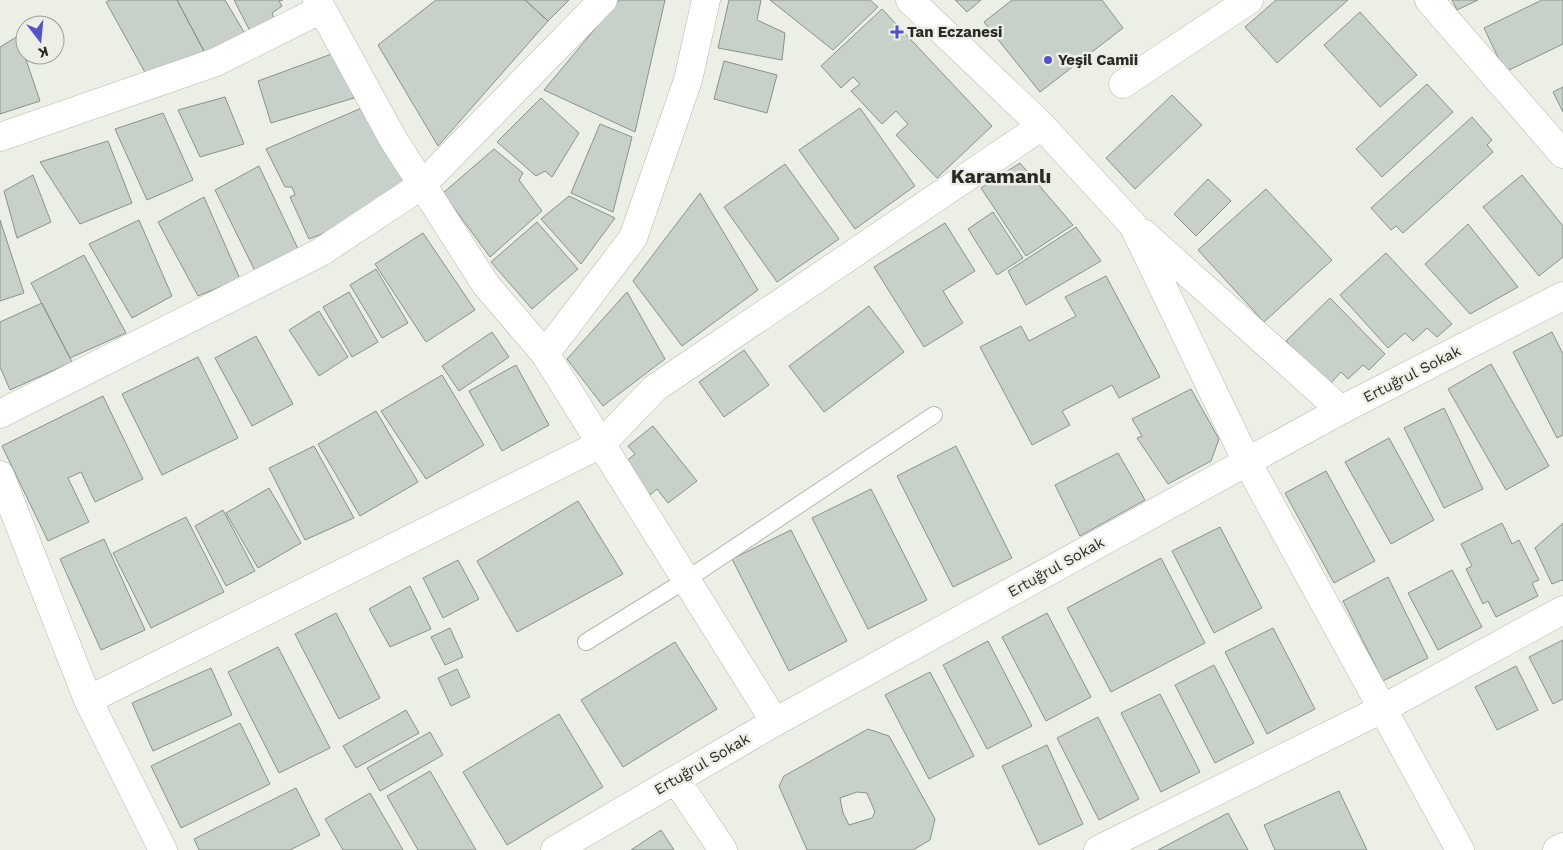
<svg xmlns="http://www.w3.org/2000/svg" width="1563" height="850" viewBox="0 0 1563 850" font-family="'Work Sans',sans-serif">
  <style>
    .building { fill: #c7d1c9; stroke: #89928b; fill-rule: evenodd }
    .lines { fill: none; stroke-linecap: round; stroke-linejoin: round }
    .lane-casing { stroke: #b5b8ae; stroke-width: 18 }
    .street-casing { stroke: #b5b8ae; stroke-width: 29 }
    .lane { stroke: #fff; stroke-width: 16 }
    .street { stroke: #fff; stroke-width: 28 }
    .poi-dot { fill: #5651c8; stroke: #ecefe5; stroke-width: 2 }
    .labels { text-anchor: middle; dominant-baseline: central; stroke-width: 5; stroke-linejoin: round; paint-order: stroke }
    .poi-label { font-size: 15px; font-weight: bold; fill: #2a2b27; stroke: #ecefe5; text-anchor: start }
    .street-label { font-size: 15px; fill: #2a2b27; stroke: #ecefe5 }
    .district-label { font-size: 20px; font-weight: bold; fill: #2a2b27; stroke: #ecefe5 }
  </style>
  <rect width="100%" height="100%" fill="#ecefe5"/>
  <!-- building -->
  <path class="building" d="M110,0h67l29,55 -59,21 -41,-74z
    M177,0h48l19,32 -38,23z
    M234,0h49l-4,1 3,5 -10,7 4,11 -24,11z
    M436,0h89l23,21 -110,125 -60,-101z
    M525,0h44l-21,21z
    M619,0h46l-30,132 -91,-42z
    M729,0h32l-4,20 28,13 -3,27 -64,-12z
    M770,0h100l8,7 -45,43z
    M955,0h26l-14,12z
    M1012,0h90l21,28 -83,64 -56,-70z
    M1276,0h72l-71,63 -32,-36z
    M1452,0h26l-21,10z
    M1542,0h21v44l-58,28 -21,-44z
    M882,9l110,117 -55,52 -41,-43 12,-11 -12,-13 -14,13 -31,-33 9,-7 -7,-7 -12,11 -20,-22z
    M1360,12l57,63 -37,32 -56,-62z
    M18,36l22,65 -40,13v-67z
    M337,52l17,46 -83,25 -13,-42z
    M724,61l53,14 -10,38 -53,-14z
    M1427,84l26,28 -71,65 -26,-28z
    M1563,87v25l-10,-20z
    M1172,95l30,30 -67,64 -29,-31z
    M225,97l19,47 -44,13 -22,-47z
    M541,98l38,35 -27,44 -7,-6 -9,5 -39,-34z
    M364,107l41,78 -56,39 -40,15 -19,-42 5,-2 -3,-8h-7l-19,-38z
    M860,108l55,78 -60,43 -56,-79z
    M163,113l30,67 -46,20 -32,-71z
    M1472,117l20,23 -5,5 6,7 -90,81 -7,-7 -5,4 -20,-22z
    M600,124l32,13 -19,75 -42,-19z
    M108,141l24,62 -52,21 -40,-62z
    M494,149l29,24 -4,7 23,31 -52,46 -47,-64z
    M1020,163l53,62 -47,31 -45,-68z
    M785,164l54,75 -62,43 -53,-75z
    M259,166l40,85 -43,22 -41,-83z
    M33,175l18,47 -34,16 -13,-47z
    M1522,175l41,51v31l-24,19 -56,-69z
    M1208,179l23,22 -35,35 -22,-22z
    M1266,189l66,71 -68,62 -66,-72z
    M700,193l58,97 -76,56 -49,-65z
    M569,196l46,22 -34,46 -40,-45z
    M204,197l36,82 -42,17 -40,-74z
    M993,212l30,46 -26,17 -29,-46z
    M0,220l24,73 -24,8z
    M139,220l33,76 -40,22 -43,-74z
    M537,222l41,47 -46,40 -41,-47z
    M945,223l30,48 -32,20 20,32 -39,24 -50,-80z
    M1468,224l50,63 -48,27 -45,-50z
    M1076,227l25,34 -75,44 -18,-34z
    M423,233l52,77 -49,32 -51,-78z
    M1386,253l66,71 -15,13 -10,-9 -14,13 -8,-8 -17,15 -48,-53z
    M84,255l42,78 -56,25 -39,-75z
    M376,269l32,54 -26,15 -32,-53z
    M1106,276l54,101 -41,21 -7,-13 -50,26 8,14 -38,20 -52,-98 41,-21 8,15 47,-25 -11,-19z
    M349,292l29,50 -26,15 -29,-50z
    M627,292l38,67 -62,47 -36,-47z
    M1330,298l55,56 -16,16 -6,-5 -15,14 -7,-7 -12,13 -43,-44z
    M42,303l30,59 -62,28 -10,-23v-45z
    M869,306l35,46 -80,60 -35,-46z
    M319,311l29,46 -29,19 -30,-46z
    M492,332l17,25 -50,34 -17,-25z
    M1552,332l11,22v81l-6,3 -44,-86z
    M256,336l37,68 -41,22 -37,-68z
    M744,350l25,35 -45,32 -25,-35z
    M198,357l40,81 -76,37 -40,-81z
    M1491,364l58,102 -43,24 -58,-101z
    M516,365l33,60 -47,26 -33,-60z
    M442,375l42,70 -58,34 -45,-68z
    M1191,389l28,50 -8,22 -43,23 -31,-46 5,-2 -10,-17z
    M103,396l40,83 -48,23 -14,-30 -13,6 21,44 -41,19 -46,-95z
    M1444,408l39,81 -39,19 -40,-80z
    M376,411l42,71 -58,34 -42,-72z
    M653,426l44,55 -29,22 -11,-14 -7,6 -26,-32 11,-9 -7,-8z
    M1389,438l45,82 -43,24 -46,-82z
    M314,446l40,72 -49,22 -36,-72z
    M956,446l56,112 -59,29 -56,-111z
    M1118,453l27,47 -65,36 -25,-51z
    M1326,471l49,90 -41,22 -49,-90z
    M269,488l32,55 -43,25 -32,-55z
    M871,489l56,111 -59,29 -56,-111z
    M578,501l45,73 -106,58 -40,-71z
    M223,510l32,61 -29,15 -31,-60z
    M186,517l38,75 -73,36 -38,-75z
    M1502,523l10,21 7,-4 20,40 -7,3 6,13 -42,21 -8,-16 -5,3 -17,-35 6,-3 -11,-22z
    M1563,523v58l-1,-1 -10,4 -17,-36z
    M1220,527l42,81 -48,25 -42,-82z
    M791,530l56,111 -58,30 -57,-112z
    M104,539l41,91 -44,20 -41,-91z
    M1161,558l44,85 -94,49 -44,-84z
    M458,560l21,39 -36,19 -20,-40z
    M1452,570l30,57 -44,23 -30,-57z
    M1388,577l40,81 -45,23 -40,-80z
    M410,586l21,43 -41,18 -21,-38z
    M336,613l44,85 -41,21 -44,-85z
    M1047,613l44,84 -45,24 -44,-84z
    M450,628l13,29 -18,8 -14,-28z
    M1273,628l42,81 -48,25 -42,-82z
    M1563,640v59l-10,5 -24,-47z
    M988,641l44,85 -45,23 -44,-84z
    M675,642l42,67 -94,58 -42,-67z
    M278,647l52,101 -51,25 -51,-101z
    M1214,665l40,78 -39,20 -40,-78z
    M1516,666l22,44 -41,20 -22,-43z
    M211,668l21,47 -79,36 -21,-48z
    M457,669l13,28 -19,9 -13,-28z
    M930,672l44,84 -45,23 -44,-84z
    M1160,694l40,78 -39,20 -40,-79z
    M406,710l13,23 -63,35 -13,-22z
    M559,714l44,73 -96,58 -44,-73z
    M1098,717l41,82 -40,21 -42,-82z
    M240,723l30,61 -89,44 -30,-62z
    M868,729l21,7 46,83 -5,21 -17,10h-106l-28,-64 5,-10zM857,792l10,1 8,19 -3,6 -23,7 -6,-12 -3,-15z
    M430,732l13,23 -63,36 -13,-23z
    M1047,745l36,79 -44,21 -37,-79z
    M430,771l46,79h-58l-31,-54z
    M296,788l24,47 -30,15h-91l-5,-11z
    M1339,791l28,59h-92l-11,-25z
    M370,793l33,57h-60l-18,-31z
    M1228,813l20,37h-90z
    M661,830l13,20h-43z"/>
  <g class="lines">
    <defs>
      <path id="lane" d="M586,642l100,-62 248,-165"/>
      <path id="street" d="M317,0l76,139 93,146 59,69 230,368
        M910,0l132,126 91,99 114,237 213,388
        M1429,0l134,154
        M1123,84l126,-84
        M0,137l216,-75 106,-53
        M1143,233l198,177
        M545,354l88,-116 55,-158 18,-80
        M0,414l321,-162 101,-67 181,-185
        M0,475l88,225 75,150
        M88,700l513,-256 54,-56 387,-262
        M676,780l47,70
        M555,850l220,-128 566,-312 222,-114
        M1098,850l284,-141 181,-99
        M1557,850l6,-3"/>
    </defs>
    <!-- lane casing -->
    <use href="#lane" class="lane-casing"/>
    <!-- street casing -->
    <use href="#street" class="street-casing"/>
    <!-- lane -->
    <use href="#lane" class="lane"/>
    <!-- street -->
    <use href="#street" class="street"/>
  </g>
  <!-- markers -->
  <g class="poi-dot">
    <path d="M894.5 24.5h5v5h5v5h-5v5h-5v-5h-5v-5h5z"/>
    <circle cx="1048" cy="60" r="5"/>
  </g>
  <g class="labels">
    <!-- poi labels -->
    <g class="poi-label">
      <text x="907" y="32">Tan Eczanesi</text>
      <text x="1058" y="60">Yeşil Camii</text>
    </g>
    <!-- street labels -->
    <g class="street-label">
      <text transform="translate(1412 374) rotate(-27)">Ertuğrul Sokak</text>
      <text transform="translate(1056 567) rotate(-29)">Ertuğrul Sokak</text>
      <text transform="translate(702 764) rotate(-30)">Ertuğrul Sokak</text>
    </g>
    <!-- district labels -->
    <g class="district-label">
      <text x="1001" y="176">Karamanlı</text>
    </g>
  </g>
  <!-- north arrow -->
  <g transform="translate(40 40) rotate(164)"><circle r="24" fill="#ecefe5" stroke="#9ea199"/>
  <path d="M0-4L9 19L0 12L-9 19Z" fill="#5651c8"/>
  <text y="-8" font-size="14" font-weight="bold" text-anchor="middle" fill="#2a2b27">K</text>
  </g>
</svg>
